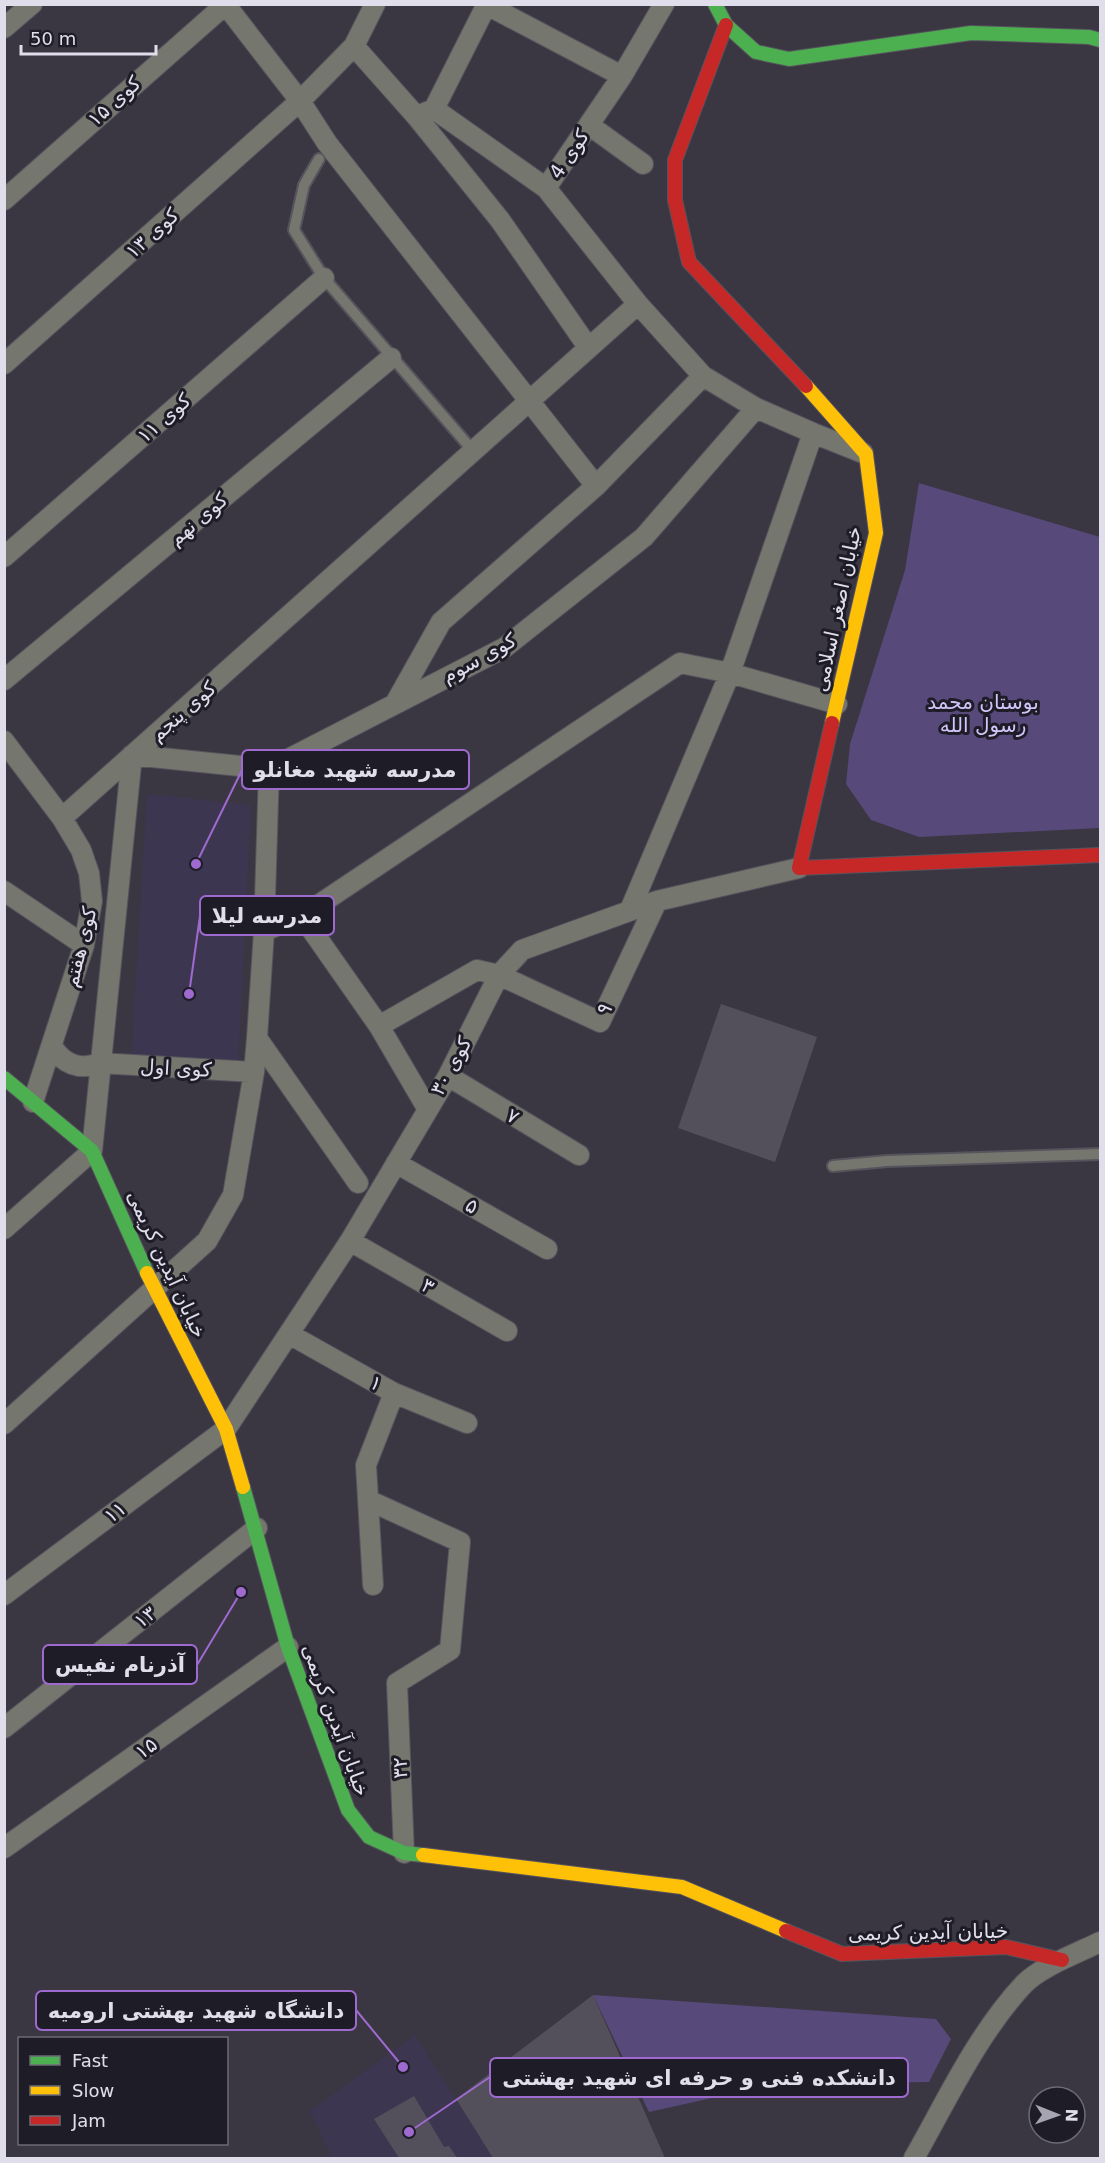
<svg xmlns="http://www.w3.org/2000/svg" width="1105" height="2163" viewBox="0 0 1105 2163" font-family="'DejaVu Sans',Vazirmatn,sans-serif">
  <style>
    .built { fill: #3d3650 }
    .green { fill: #574979 }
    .building { fill: #53505c }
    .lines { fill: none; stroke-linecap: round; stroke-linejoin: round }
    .lane-casing { stroke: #56535d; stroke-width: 14 }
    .street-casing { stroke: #56535d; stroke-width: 22 }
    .fast-casing { stroke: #56535d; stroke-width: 16 }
    .slow-casing { stroke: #56535d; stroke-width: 16 }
    .jam-casing { stroke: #56535d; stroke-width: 16 }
    .lane { stroke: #75766e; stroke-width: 10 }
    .street { stroke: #75766e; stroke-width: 20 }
    .fast { stroke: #4caf50; stroke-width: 14 }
    .slow { stroke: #ffc107; stroke-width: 14 }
    .jam { stroke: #c62828; stroke-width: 14 }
    .labels { text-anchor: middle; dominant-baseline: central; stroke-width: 6; stroke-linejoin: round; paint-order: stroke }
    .street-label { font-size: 20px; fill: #e1deec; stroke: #1e1c26 }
    .park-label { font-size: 20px; fill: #d1c4f8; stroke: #1e1c26 }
    .leader { fill: none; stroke: #9f6acf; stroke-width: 2 }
    .callout-dot { fill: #9f6acf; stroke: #1e1c26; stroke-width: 2 }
    .callout { fill: #1e1c26; stroke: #9f6acf; stroke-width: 2 }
    .callout-label { font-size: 21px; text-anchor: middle; font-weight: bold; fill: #e1deec }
  </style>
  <rect width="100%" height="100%" fill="#3a3743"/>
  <!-- built -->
  <path class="built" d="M147,794l104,11 -13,263 -107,-7z
    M415,2035l78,123h-167l4,-5 -20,-42z"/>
  <!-- green -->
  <path class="green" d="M919,483l181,54v291l-181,9 -48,-17 -25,-36 4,-40 55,-174z
    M593,1995l343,24 15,20 -22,43 -135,2 -4,-14 -31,-3 -11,23 -99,22z"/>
  <!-- building -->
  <path class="building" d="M721,1004l96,33 -42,125 -97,-34z
    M593,1995l72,163h-172l-37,-59z
    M414,2096l30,51 5,-1 8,12h-58l-25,-39z"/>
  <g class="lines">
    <defs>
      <path id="lane" d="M319,159l-15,26 -10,45 30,48 150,174
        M833,1166l54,-5 213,-7"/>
      <path id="street" d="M225,4l75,97 27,42 269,343
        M487,5l135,71
        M4,28l28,-24
        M354,46l63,71 83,103 88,127
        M434,109l112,79 76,-112 42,-72
        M422,114l12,-5 53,-105
        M589,125l54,39
        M4,200l222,-196
        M4,364l296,-263 54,-55 21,-42
        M813,433l50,20
        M4,557l320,-279
        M4,680l387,-322
        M396,702l45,-80 155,-136 107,-110 -65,-72 -92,-116
        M4,741l58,77 19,32 8,23 3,28 -8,44 -51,157
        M132,755l137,14 235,-121 140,-111 112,-129
        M62,818l576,-514
        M4,891l80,54
        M630,910l100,-237 83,-240 -57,-25 -53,-32
        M302,916l378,-253 50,10 107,31
        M264,931l38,-15 77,110 48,82
        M379,1026l98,-56 22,5 101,47 57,-121
        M257,1038l101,145
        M52,1046c11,18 27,25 47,17l155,9
        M448,1076l131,79
        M396,1163l151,86
        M4,1229l88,-78 40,-396
        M350,1241l157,90
        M289,1334l105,59 73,30
        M4,1424l203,-183 26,-46 21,-123 3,-34 7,-107 5,-162
        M368,1500l92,42 -10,108 -53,33 7,170
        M373,1585l-7,-120 28,-72
        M4,1595l222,-166 124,-188 98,-165 51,-101 23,-25 135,-49 142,-33
        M4,1728l253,-200
        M4,1848l284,-201
        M914,2158c33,-58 64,-125 110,-174 18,-18 54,-31 76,-42"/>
      <path id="fast" d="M715,4l11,21 30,27 33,7 182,-26 118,4 11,3
        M4,1078l88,73 55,122
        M243,1487l45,160 60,163 21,27 35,16 19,2"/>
      <path id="slow" d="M806,386l60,68 10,79 -44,190
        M147,1273l79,156 17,58
        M423,1855l259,32 104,44"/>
      <path id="jam" d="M726,25l-51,135v40l14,62 117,124
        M832,723l-33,145 301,-13
        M786,1931l56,23 164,-7 56,13"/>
    </defs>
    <!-- lane casing -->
    <use href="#lane" class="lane-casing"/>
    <!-- street casing -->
    <use href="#street" class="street-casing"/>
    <!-- fast casing -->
    <use href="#fast" class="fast-casing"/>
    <!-- slow casing -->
    <use href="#slow" class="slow-casing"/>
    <!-- jam casing -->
    <use href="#jam" class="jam-casing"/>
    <!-- lane -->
    <use href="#lane" class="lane"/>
    <!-- street -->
    <use href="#street" class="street"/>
    <!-- fast -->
    <use href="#fast" class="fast"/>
    <!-- slow -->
    <use href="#slow" class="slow"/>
    <!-- jam -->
    <use href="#jam" class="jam"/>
  </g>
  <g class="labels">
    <!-- street labels -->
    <g class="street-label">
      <text transform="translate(114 101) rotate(-42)">کوی ۱۵</text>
      <text transform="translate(569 154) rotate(-56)">کوی 4</text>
      <text transform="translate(152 233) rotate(-42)">کوی ۱۳</text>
      <text transform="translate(164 418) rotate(-41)">کوی ۱۱</text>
      <text transform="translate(198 519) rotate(-40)">کوی نهم</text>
      <text transform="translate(837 609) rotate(-78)">خیابان اصغر اسلامی</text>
      <text transform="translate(479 658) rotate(-29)">کوی سوم</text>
      <text transform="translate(183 711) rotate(-41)">کوی پنجم</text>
      <text transform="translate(80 947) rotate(-76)">کوی هفتم</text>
      <text transform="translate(604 1009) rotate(-56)">۹</text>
      <text transform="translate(451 1066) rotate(-61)">کوی ۳۰</text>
      <text transform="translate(176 1068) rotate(3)">کوی اول</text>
      <text transform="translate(513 1116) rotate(31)">۷</text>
      <text transform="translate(472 1206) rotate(30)">۵</text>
      <text transform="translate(167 1264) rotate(65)">خیابان آیدین کریمی</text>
      <text transform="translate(428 1286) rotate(30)">۳</text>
      <text transform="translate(376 1383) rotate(29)">۱</text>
      <text transform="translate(115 1512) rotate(-37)">۱۱</text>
      <text transform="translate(145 1617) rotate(-38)">۱۳</text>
      <text transform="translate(336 1720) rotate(70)">خیابان آیدین کریمی</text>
      <text transform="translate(146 1748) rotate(-35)">۱۵</text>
      <text transform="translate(400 1768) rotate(-92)">۳۲</text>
      <text transform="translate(928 1932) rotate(-1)">خیابان آیدین کریمی</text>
    </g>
    <!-- park labels -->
    <g class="park-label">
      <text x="983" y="702">بوستان محمد<tspan x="983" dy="23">رسول الله</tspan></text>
    </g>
  </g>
  <!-- callouts -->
  <path class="leader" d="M196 864L242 770M189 994L200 916M241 1592L197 1665M403 2067L356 2010M409 2132L490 2077"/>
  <g class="callout-dot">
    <circle cx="196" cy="864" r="6"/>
    <circle cx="189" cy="994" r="6"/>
    <circle cx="241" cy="1592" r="6"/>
    <circle cx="403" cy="2067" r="6"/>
    <circle cx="409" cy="2132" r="6"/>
  </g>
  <g class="callout">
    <rect x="242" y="750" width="227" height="39" rx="6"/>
    <rect x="200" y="896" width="134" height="39" rx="6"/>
    <rect x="43" y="1645" width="154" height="39" rx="6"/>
    <rect x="36" y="1991" width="320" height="39" rx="6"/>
    <rect x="490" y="2058" width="418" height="39" rx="6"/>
  </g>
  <g class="callout-label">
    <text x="355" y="777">مدرسه شهید مغانلو</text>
    <text x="267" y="923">مدرسه لیلا</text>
    <text x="120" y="1672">آذرنام نفیس</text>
    <text x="196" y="2018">دانشگاه شهید بهشتی ارومیه</text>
    <text x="699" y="2085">دانشکده فنی و حرفه ای شهید بهشتی</text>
  </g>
  <!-- border -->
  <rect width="1105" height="2163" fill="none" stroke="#e1deec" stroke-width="12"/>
  <!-- legend -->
  <rect x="18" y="2037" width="210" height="108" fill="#1e1c26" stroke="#6c6a75" stroke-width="1.5"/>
  <rect x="30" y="2056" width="30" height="9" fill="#4caf50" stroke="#6c6a75" stroke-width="1.5"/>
  <text x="72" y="2067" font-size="18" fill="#e1deec">Fast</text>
  <rect x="30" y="2086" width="30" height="9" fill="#ffc107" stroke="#6c6a75" stroke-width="1.5"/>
  <text x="72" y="2097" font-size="18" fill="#e1deec">Slow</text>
  <rect x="30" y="2116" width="30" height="9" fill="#c62828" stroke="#6c6a75" stroke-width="1.5"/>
  <text x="72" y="2127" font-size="18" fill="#e1deec">Jam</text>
  <!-- north arrow -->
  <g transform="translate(1057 2115) rotate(91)"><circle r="28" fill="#1e1c26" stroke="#6c6a75" stroke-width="1.5"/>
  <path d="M0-4.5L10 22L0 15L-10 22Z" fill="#a7a4b1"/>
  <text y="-9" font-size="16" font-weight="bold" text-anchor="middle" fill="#e1deec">N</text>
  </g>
  <!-- scale -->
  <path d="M21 45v9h135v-9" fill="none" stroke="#e1deec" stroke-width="3"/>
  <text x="30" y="45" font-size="18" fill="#e1deec" stroke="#1e1c26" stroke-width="4.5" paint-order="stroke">50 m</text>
</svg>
